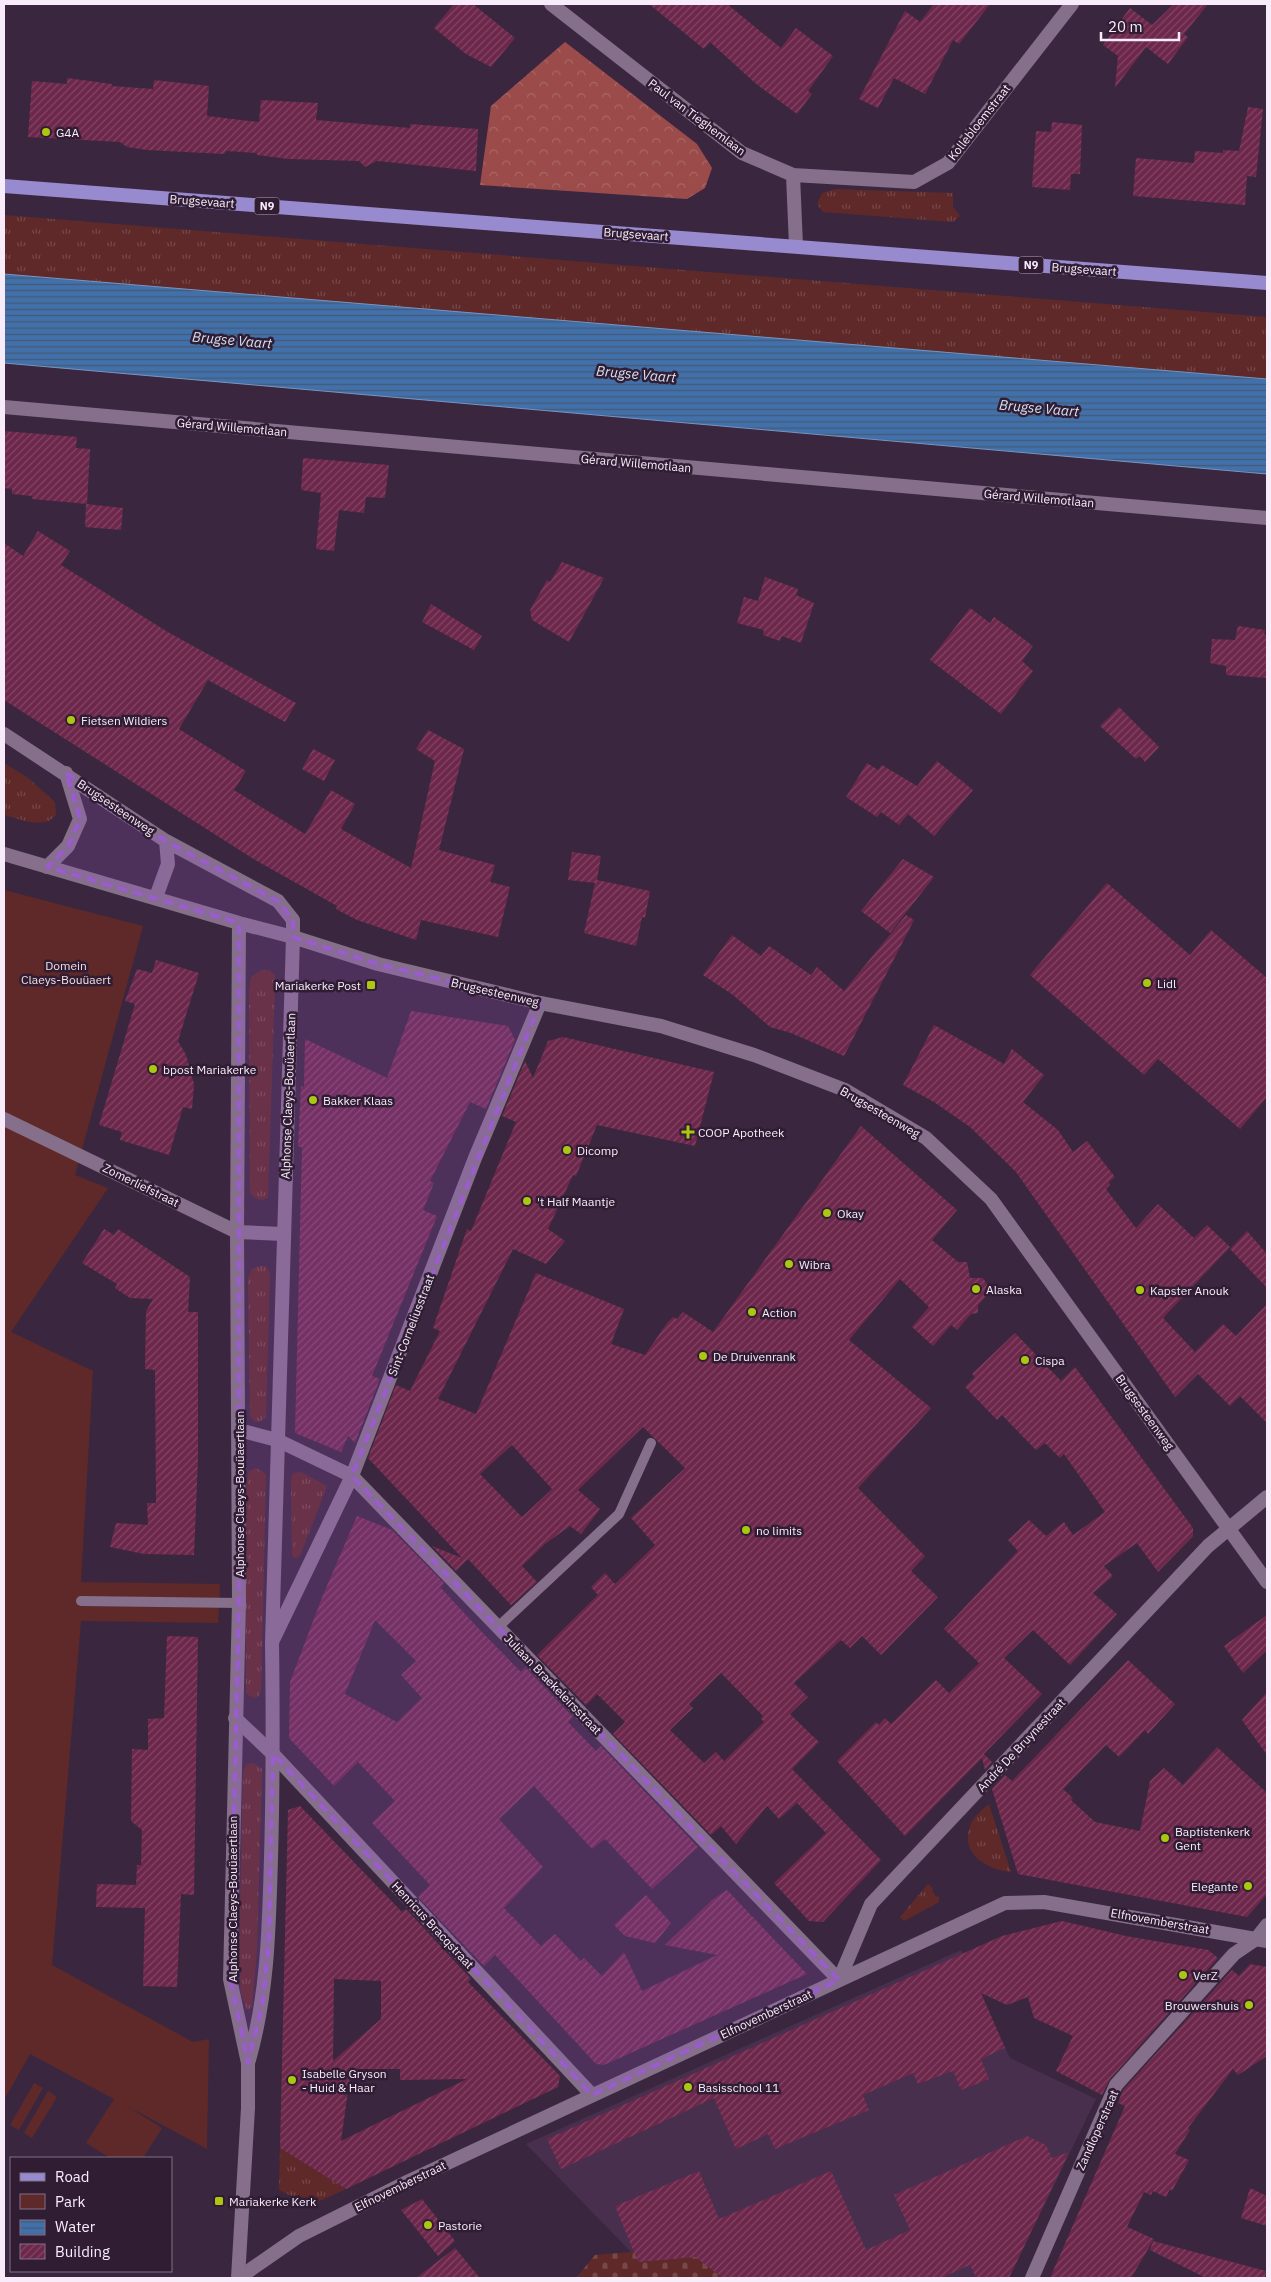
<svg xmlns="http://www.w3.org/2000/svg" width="1271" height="2282" viewBox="0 0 1271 2282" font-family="'IBM Plex Sans',sans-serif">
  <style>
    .built { fill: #472f4d }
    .grass { fill: url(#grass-tufts) }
    .forest { fill: url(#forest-crowns) }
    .cemetery { fill: url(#cemetery-stones) }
    .park { fill: #5e2928 }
    .water { fill: url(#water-rules); stroke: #7895c2 }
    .building { fill: url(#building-hatch); fill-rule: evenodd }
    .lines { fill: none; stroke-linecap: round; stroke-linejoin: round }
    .service { stroke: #856f8b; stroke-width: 10 }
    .minor { stroke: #856f8b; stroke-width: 14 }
    .tertiary { stroke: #856f8b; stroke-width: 14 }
    .primary { stroke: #988ace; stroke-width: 14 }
    .marked { fill: #9a5cce; fill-opacity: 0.2; stroke: #9a5cce; stroke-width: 4; stroke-dasharray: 10 6; stroke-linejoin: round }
    .poi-dot { fill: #acc612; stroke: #301d34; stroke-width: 2 }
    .labels { text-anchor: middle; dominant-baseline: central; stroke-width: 5; stroke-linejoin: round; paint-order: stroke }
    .shield { fill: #301d34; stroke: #bcaebf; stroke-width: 1 }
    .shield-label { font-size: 11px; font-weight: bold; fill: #f8ecfb }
    .street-label { font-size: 12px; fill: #f8ecfb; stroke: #301d34 }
    .poi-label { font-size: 12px; fill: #f8ecfb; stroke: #301d34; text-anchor: start }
    .park-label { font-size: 12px; fill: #f6dedc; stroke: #301d34 }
    .water-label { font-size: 14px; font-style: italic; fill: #d5e2f3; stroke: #301d34 }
  </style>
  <defs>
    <pattern id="grass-tufts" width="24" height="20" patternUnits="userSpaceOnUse" patternTransform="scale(1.25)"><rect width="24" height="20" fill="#5e2928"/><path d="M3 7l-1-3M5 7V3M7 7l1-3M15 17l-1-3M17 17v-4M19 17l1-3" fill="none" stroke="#764848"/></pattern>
    <pattern id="forest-crowns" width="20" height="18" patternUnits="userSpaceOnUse" patternTransform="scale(1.25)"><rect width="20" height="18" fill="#9b4c4a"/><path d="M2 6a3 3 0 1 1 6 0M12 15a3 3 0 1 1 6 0" fill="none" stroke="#aa6665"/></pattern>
    <pattern id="cemetery-stones" width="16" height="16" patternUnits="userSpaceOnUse" patternTransform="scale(1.25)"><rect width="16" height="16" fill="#5e2928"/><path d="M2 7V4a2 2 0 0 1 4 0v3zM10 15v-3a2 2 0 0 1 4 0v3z" fill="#764848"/></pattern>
    <pattern id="water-rules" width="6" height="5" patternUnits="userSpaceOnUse" patternTransform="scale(1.25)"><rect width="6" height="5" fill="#4170aa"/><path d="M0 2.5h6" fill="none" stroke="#465976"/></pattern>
    <pattern id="building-hatch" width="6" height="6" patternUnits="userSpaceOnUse" patternTransform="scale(1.25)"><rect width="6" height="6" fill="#6c274b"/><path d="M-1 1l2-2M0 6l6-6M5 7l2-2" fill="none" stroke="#824666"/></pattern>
  </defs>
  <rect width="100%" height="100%" fill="#3a273f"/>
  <!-- built -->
  <path class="built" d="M961,1950l49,108 86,41 -87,179h-269l-38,-31 -71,5 -105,-108z"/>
  <!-- grass -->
  <path class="grass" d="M836,189l117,4v14l7,9 -7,6 -130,-10 -6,-8 5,-11z
    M4,215l1263,102v62l-1263,-105z
    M4,763l23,14 28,25 1,13c-12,15 -36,4 -52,0z
    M269,970l6,5v10l-7,212 -5,3 -7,-1 -6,-6 -1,-202 2,-14 9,-6z
    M259,1266h7l4,7 -4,144 -5,4 -6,1 -5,-6 -2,-139 4,-8z
    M256,1468l10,6 -5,217 -3,6 -5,1 -7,-5v-208l3,-14z
    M301,1472l26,14 -27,70 -5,2 -3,-3 -1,-77 3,-5z
    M254,1763l8,6 -5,180 -5,58 -5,3 -6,-16 -2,-29 4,-195 4,-6z
    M989,1804l22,68c-24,-2 -53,-19 -40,-48 3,-8 12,-15 18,-20z
    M928,1884l5,4 -1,2 4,7 3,-1v6l-35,19 -4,-4z
    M280,2148l66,41 -35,16 -32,-15z"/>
  <!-- forest -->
  <path class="forest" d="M565,42l132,102 15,24 -7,20 -18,11 -207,-14 11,-79z"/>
  <!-- cemetery -->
  <path class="cemetery" d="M702,2246l38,32h-164l19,-23z"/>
  <!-- park -->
  <path class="park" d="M4,890l139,36 -68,249 33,13 -97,144 82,39 -12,211 139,2 -2,39 -137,-2 -29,344 141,77 16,-3 -2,110 -80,-43 35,22 -19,30h-33l-24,-15 28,-44 -84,-45 -26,46z
    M34,2083l9,5 -24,42 -9,-5z
    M48,2091l9,6 -25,41 -8,-5z"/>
  <!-- water -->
  <path class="water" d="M4,274l1263,105v95l-1263,-111z"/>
  <!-- building -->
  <path class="building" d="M454,4h19l42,34 -24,29 -25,-13 -32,-26z
    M649,4h78l54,44 15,-20 37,28 -25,35 4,3 -15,20 -42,-31 -45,-41 -6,7z
    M934,4h56l-31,40 -6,-4 -28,54 -31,-16 -16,30 -19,-9 46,-88 15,11z
    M1174,4h34l-24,30 4,3 -20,27 -22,-17 -31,41 3,-32 -15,-11 27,-37 22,17z
    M67,78l45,6v2l41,3 1,-9 55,6 -2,30 52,6 2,-22 57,3 -2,17 94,8v-4l68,5 -2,42 -99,-10 -12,6 -6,-6 -70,-2 -32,-4v-2l-30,-2 -3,3 -77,-4 -20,-3 -7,-5 -92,-5 4,-56 35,3z
    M1248,107l15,2 -7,68 -9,-1 -2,29 -112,-9 3,-38 58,5 1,-12 28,2v-3l16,1z
    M1052,122l30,3 -2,49h-9l-1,16 -38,-3 4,-56 15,1z
    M4,431l73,6 -1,11 14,1 -3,55 -55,-5v-3l-20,-2v-5l-8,-1z
    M303,458l86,7 -4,33 -19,-1 -2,16 -25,-3 -5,41 -18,-2 5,-56 -20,-3z
    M86,504l37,4 -2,22 -36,-3z
    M38,531l32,20 -9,14 105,66 130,72 -11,19 -77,-42 -29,49 67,42 -12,19 71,44 26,-44 24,14 -14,25 70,39 24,-107 -19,-12 12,-19 36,19 -25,101 56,15 -5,17 20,5 -12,50 -77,-17 -5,20 -59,-20 -21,-11 1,-3 -85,-48 -248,-158v-157l19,13z
    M562,562l42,16 -35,64 -37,-22 -2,-10 17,-30 3,2z
    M765,577l33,12 -2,6 18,8 -13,40 -19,-7 -2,5 -17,-6 1,-5 -27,-7 7,-26 14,4z
    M431,604l51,32 -8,14 -52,-28z
    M970,608l20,15 4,-6 39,29 -11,15 11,10 -32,43 -71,-54z
    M1238,626l27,4 -1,4 3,1v43l-41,-3v-9l-16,-3 2,-24 23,1z
    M1119,707l40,40 -14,15 -5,-6 -4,3 -36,-33z
    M313,749l22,11 -11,21 -22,-12z
    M937,761l36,29 -39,46 -26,-22 -9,11 -18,-13 -4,5 -31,-20 21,-34 11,7 4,-5 35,21z
    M572,852l29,4 -4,24 53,11 -5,27 -3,-1 -6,29 -52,-13 11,-50 -27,-3z
    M903,859l31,18 -44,56 -29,-22z
    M1107,883l83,72 21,-25 56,48v119l-27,32 -82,-70 -14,16 -114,-100z
    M906,915l8,5 -70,136 -53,-23 -21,-6 -37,-32 -30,-20 29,-40 29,21 8,-10 42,29 6,-8 27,24z
    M156,960l43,13 -21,68 8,14 8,29 -2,25 -9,-2 -14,48 -49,-15 2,-8 -23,-7 36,-121 -10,-3 12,-32 15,4z
    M411,1011l97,15 7,14 -29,69 -16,-7 -40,79 4,2 -11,27 14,6 -65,160 8,3 -25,64 -7,-7 -7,16 -46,-19 7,-286h-4l3,-61 3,1 1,-48 82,39z
    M934,1025l70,39 8,-15 32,26 -21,27 35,28 15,22 14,-11 28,36 -6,5 1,3 -4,4 30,39 22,-24 36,34 13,-13 23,22 -67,71 32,34 28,-28 13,12 31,-32v119l-27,-27 -10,10 -32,-32 -23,23 -159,-225 -46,-45 -36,-25 -31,-17z
    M563,1037l151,35 -19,74 -98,-21 -21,51 -3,-1 -25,54 17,12 -19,23 -33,-15 -75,150 38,15 60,-141 88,36 -13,35 34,11 22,-32 6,-6 4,2 6,-7 30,20 148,-206 96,84 -25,30 26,22h9l3,16h13l8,13 -13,14v8l-7,1 -14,16 -6,-5 -18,21 -21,-19 17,-20 -29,-28 -51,61 82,68 -73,80 67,68 -14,15 27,26 -57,58 -19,-19 -12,12 -9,-8 -47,43 14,14 -18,17 29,28 -27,27 89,91 -58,62 -14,-1 -35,-38 52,-50 -29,-30 -18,16 -12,-13 -31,38 -15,-18 -10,9 -98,-101 12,-12 -28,-28 -11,11 -49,-50 61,-60 -7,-8 14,-14 10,11 40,-39 -24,-27 54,-50 -42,-41 -65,63 22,19 -19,25 -11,-8 -25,18 -23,22 15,16 -26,23 -43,-46 -12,12 -24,-25 30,12 -94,-100 28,-73 14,6 30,-60 -7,-3 34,-99 4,2 45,-109 -14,-6 23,-55 8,17 15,-37zM512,1445l40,44 -30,28 -42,-43zM721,1673l42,43 -2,3 3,3 -40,39 -8,-9 -12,11 -34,-33 23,-22 -4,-4z
    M104,1229l10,6 4,-6 72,48 -2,35h10v148l-4,95 -50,-1 -34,-7 6,-24 32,2 -1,-22h9l-1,-133 -10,-1 1,-58 7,-12 -23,-1 -15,-10 2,-4 -35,-21z
    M1247,1231l20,23v34l-37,-39z
    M1015,1333l46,48 14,-14 118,161v8l-35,36 -21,-29 -33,23 9,10 -20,17 24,21 -47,51 -37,-35 -29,28 38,36 -58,60 8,8 -7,8 -3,-12 -77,78 -68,-75 39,-39 3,3 6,-7 6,6 45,-44 13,13 30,-30 -35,-34 74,-78 -10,-11 21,-20 17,16 18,-14 9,13 32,-23 -41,-58 -4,4 -15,-15 -9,7 -34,-35 -5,5 -32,-33 10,-10 -3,-3z
    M357,1516l35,14 52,53 -4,4 40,43 41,42 4,-5 48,50 -5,5 28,29 5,-5 97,101 -46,42 -47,-50 -13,10 -58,-63 -35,33 44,48 -39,41 37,38 14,-12 26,27 3,-3 18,18 22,-24 18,39 75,-36 -52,-10 47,-45 15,-10 80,84 -203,91 -8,-1 -101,-109 -11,11 -66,-69 12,-12 -58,-62 23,-22 -37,-39 -24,24 -45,-48 1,-56 33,-87zM375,1620l41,41 -15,14 21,23 -25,24 -52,-28z
    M1267,1615v35l-24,23 -19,-27z
    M167,1636l31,1 -4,258 -13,-1 -4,93 -34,-1 2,-78 -49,-1 1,-23 39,1 1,-20h4l1,-35 -11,-9 1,-72 16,1v-31l16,-1z
    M1128,1660l47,44 -27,30 -3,-4 -26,27 -13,-12 -43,44 10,9 -2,2 24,22 45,9 10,-50 14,-13 19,17 34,-38 50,46v101l-20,23 -229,-43 -26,-85 13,-14 7,6z
    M1267,1692v63l-25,-35z
    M300,1806l102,106 4,-3 65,70 -3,3 92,94 -2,11 -212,102 -66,-41 8,-338zM334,1979l47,2v38l-48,42zM351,2069h49v11l67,-1 -126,62z
    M646,1895l25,28 -16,20 -30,-7 -11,-11z
    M1062,1921l64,15 82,14 10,8 -108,121 -8,16 -46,-24 17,-35 -39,-18 -6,-21 -21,8 -26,-12 24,55 -24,11 8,20 -28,11 -8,-19 -35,13 -5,-11 -50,22 6,15 -94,39 -7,-15 -32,15 -22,-51 -153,71 -14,-30 455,-203z
    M1250,1964l17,3v89l-29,19 -5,-6 -45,59 2,2 -15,24 14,6 -17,31 -2,-2 -4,8 -13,-6 -2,4 -7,-3 -17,35 27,12 -23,39h-81l75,-172 -7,-3 5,-13 109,-120 7,6z
    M1027,2136l19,9 6,13 17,-6 -60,126h-33l-6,-13 -29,13h-218l-28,-21 -57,5 -23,-56 84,-35 20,48 112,-48 35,79 44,-20 -16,-35z
    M1250,2188l17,8v30l-26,-8z
    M422,2199l33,42 -17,15 -37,-46z
    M1153,2241l113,30 -1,7h-59l-56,-28z
    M455,2248l25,30h-64z"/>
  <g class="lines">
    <!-- service -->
    <path class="service" d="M81,1601l158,2
      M498,1627l121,-113 32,-71"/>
    <!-- minor -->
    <path class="minor" d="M551,4l191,149 51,22 3,71
      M793,175l121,7 34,-19 124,-159
      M4,407l1263,111
      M4,734l162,107 112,60 15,19v17
      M47,867l21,-21 12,-27 -14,-46
      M156,897l12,-33 -2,-23
      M4,1119l233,113 46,2
      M239,1430l38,10 75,36 487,504
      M272,1642l80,-166 123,-318 65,-155
      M235,1718l38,36 319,341
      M839,1980l32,-76 337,-358 59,-49
      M240,2277l59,-41 110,-55 596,-278 39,-1 223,39
      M1032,2278l84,-193 118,-131 22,-15 11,-14"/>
    <!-- tertiary -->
    <path class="tertiary" d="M4,854l235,69 54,14 85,27 162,39 121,23 93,29 91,35 81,48 65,61 276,383
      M249,2060c19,-67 20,-134 22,-202 2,-72 2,-144 1,-216l21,-705
      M238,2278l10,-170v-45l-18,-84 9,-376 -2,-371 2,-309"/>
    <!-- primary -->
    <path class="primary" d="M4,186l1263,97"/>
  </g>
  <!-- marked area -->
  <path class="marked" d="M66,773l100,68 112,60 15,19v17l85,27 162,39 -188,473 487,504 -247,115 -319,-341 -4,190 -7,63 -14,56 -18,-84 9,-376v-680l-192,-56 21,-21 12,-27z"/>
  <!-- markers -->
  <g class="poi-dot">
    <circle cx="46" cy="132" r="5"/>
    <circle cx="71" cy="720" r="5"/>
    <circle cx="1147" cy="983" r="5"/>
    <rect x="366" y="980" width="10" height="10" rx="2.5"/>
    <circle cx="153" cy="1069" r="5"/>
    <circle cx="313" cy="1100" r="5"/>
    <path d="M685.5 1124.5h5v5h5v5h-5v5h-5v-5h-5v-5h5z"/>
    <circle cx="567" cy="1150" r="5"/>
    <circle cx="527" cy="1201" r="5"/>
    <circle cx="827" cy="1213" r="5"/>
    <circle cx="789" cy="1264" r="5"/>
    <circle cx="976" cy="1289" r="5"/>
    <circle cx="1140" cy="1290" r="5"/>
    <circle cx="752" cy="1312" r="5"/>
    <circle cx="703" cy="1356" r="5"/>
    <circle cx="1025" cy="1360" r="5"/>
    <circle cx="746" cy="1530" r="5"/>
    <circle cx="1165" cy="1838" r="5"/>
    <circle cx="1248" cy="1886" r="5"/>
    <circle cx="1183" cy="1975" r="5"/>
    <circle cx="1249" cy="2005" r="5"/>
    <circle cx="292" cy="2080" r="5"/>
    <circle cx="688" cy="2087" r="5"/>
    <rect x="214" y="2196" width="10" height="10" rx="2.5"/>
    <circle cx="428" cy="2225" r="5"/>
  </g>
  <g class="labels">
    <!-- shield labels -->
    <g class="shield">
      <rect x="254.5" y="197.5" width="25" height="17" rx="4"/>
      <rect x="1018.5" y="256.5" width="25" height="17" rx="4"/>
    </g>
    <g class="shield-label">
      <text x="267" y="206">N9</text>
      <text x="1031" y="265">N9</text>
    </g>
    <!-- street labels -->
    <g class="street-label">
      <text transform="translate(697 117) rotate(37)">Paul van Tieghemlaan</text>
      <text transform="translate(979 122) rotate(-52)">Kollebloemstraat</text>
      <text transform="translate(202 201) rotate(4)">Brugsevaart</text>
      <text transform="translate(636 234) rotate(4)">Brugsevaart</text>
      <text transform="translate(1084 269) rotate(4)">Brugsevaart</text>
      <text transform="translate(232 427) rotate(5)">Gérard Willemotlaan</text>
      <text transform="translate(636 463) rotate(5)">Gérard Willemotlaan</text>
      <text transform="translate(1039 498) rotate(5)">Gérard Willemotlaan</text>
      <text transform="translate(116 807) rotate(34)">Brugsesteenweg</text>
      <text transform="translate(495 992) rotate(13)">Brugsesteenweg</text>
      <text transform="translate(288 1096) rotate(-88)">Alphonse Claeys-Bouüaertlaan</text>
      <text transform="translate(880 1112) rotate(30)">Brugsesteenweg</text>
      <text transform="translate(141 1185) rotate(26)">Zomerliefstraat</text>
      <text transform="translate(411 1325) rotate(-69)">Sint-Corneliusstraat</text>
      <text transform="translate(1145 1412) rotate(54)">Brugsesteenweg</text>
      <text transform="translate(239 1494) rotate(-90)">Alphonse Claeys-Bouüaertlaan</text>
      <text transform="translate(553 1684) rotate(46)">Juliaan Braekeleirsstraat</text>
      <text transform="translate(1021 1745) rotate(-47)">André De Bruynestraat</text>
      <text transform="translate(232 1899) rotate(-90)">Alphonse Claeys-Bouüaertlaan</text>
      <text transform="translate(1160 1921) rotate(10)">Elfnovemberstraat</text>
      <text transform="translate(433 1925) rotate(47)">Henricus Bracqstraat</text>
      <text transform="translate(766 2014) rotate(-25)">Elfnovemberstraat</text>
      <text transform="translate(1097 2130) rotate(-66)">Zandloperstraat</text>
      <text transform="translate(400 2186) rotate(-26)">Elfnovemberstraat</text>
    </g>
    <!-- poi labels -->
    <g class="poi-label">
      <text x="56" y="132">G4A</text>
      <text x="81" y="720">Fietsen Wildiers</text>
      <text x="1157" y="983">Lidl</text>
      <text x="361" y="985" text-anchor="end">Mariakerke Post</text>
      <text x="163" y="1069">bpost Mariakerke</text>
      <text x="323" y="1100">Bakker Klaas</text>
      <text x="698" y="1132">COOP Apotheek</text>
      <text x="577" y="1150">Dicomp</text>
      <text x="537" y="1201">'t Half Maantje</text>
      <text x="837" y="1213">Okay</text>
      <text x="799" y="1264">Wibra</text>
      <text x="986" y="1289">Alaska</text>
      <text x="1150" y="1290">Kapster Anouk</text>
      <text x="762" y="1312">Action</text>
      <text x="713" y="1356">De Druivenrank</text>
      <text x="1035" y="1360">Cispa</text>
      <text x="756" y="1530">no limits</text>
      <text x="1175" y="1831">Baptistenkerk<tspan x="1175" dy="14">Gent</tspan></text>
      <text x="1238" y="1886" text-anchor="end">Elegante</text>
      <text x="1193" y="1975">VerZ</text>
      <text x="1239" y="2005" text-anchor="end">Brouwershuis</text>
      <text x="302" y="2073">Isabelle Gryson<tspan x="302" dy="14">- Huid &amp; Haar</tspan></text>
      <text x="698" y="2087">Basisschool 11</text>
      <text x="229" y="2201">Mariakerke Kerk</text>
      <text x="438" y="2225">Pastorie</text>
    </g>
    <!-- park labels -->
    <g class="park-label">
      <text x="66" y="965">Domein<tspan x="66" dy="14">Claeys-Bouüaert</tspan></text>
    </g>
    <!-- water labels -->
    <g class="water-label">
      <text transform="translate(232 340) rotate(5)">Brugse Vaart</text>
      <text transform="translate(636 374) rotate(5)">Brugse Vaart</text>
      <text transform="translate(1039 408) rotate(5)">Brugse Vaart</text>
    </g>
  </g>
  <!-- border -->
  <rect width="1271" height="2282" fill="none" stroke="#f8ecfb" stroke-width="10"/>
  <!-- legend -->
  <rect x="10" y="2157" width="162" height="115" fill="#301d34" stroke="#807084"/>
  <rect x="20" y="2173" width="25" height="8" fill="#988ace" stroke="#807084"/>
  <text x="55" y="2182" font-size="15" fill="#f8ecfb">Road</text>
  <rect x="20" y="2194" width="25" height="15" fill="#5e2928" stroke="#807084"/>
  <text x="55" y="2207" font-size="15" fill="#f8ecfb">Park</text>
  <rect x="20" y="2220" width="25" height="15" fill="url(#water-rules)" stroke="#807084"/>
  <text x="55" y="2232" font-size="15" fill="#f8ecfb">Water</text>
  <rect x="20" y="2244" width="25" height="15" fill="url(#building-hatch)" stroke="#807084"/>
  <text x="55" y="2257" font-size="15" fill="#f8ecfb">Building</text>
  <!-- scale -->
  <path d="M1101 32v8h78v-8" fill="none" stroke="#f8ecfb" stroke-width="2.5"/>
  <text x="1108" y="32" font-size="15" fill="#f8ecfb" stroke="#301d34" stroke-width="4" paint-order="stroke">20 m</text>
</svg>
